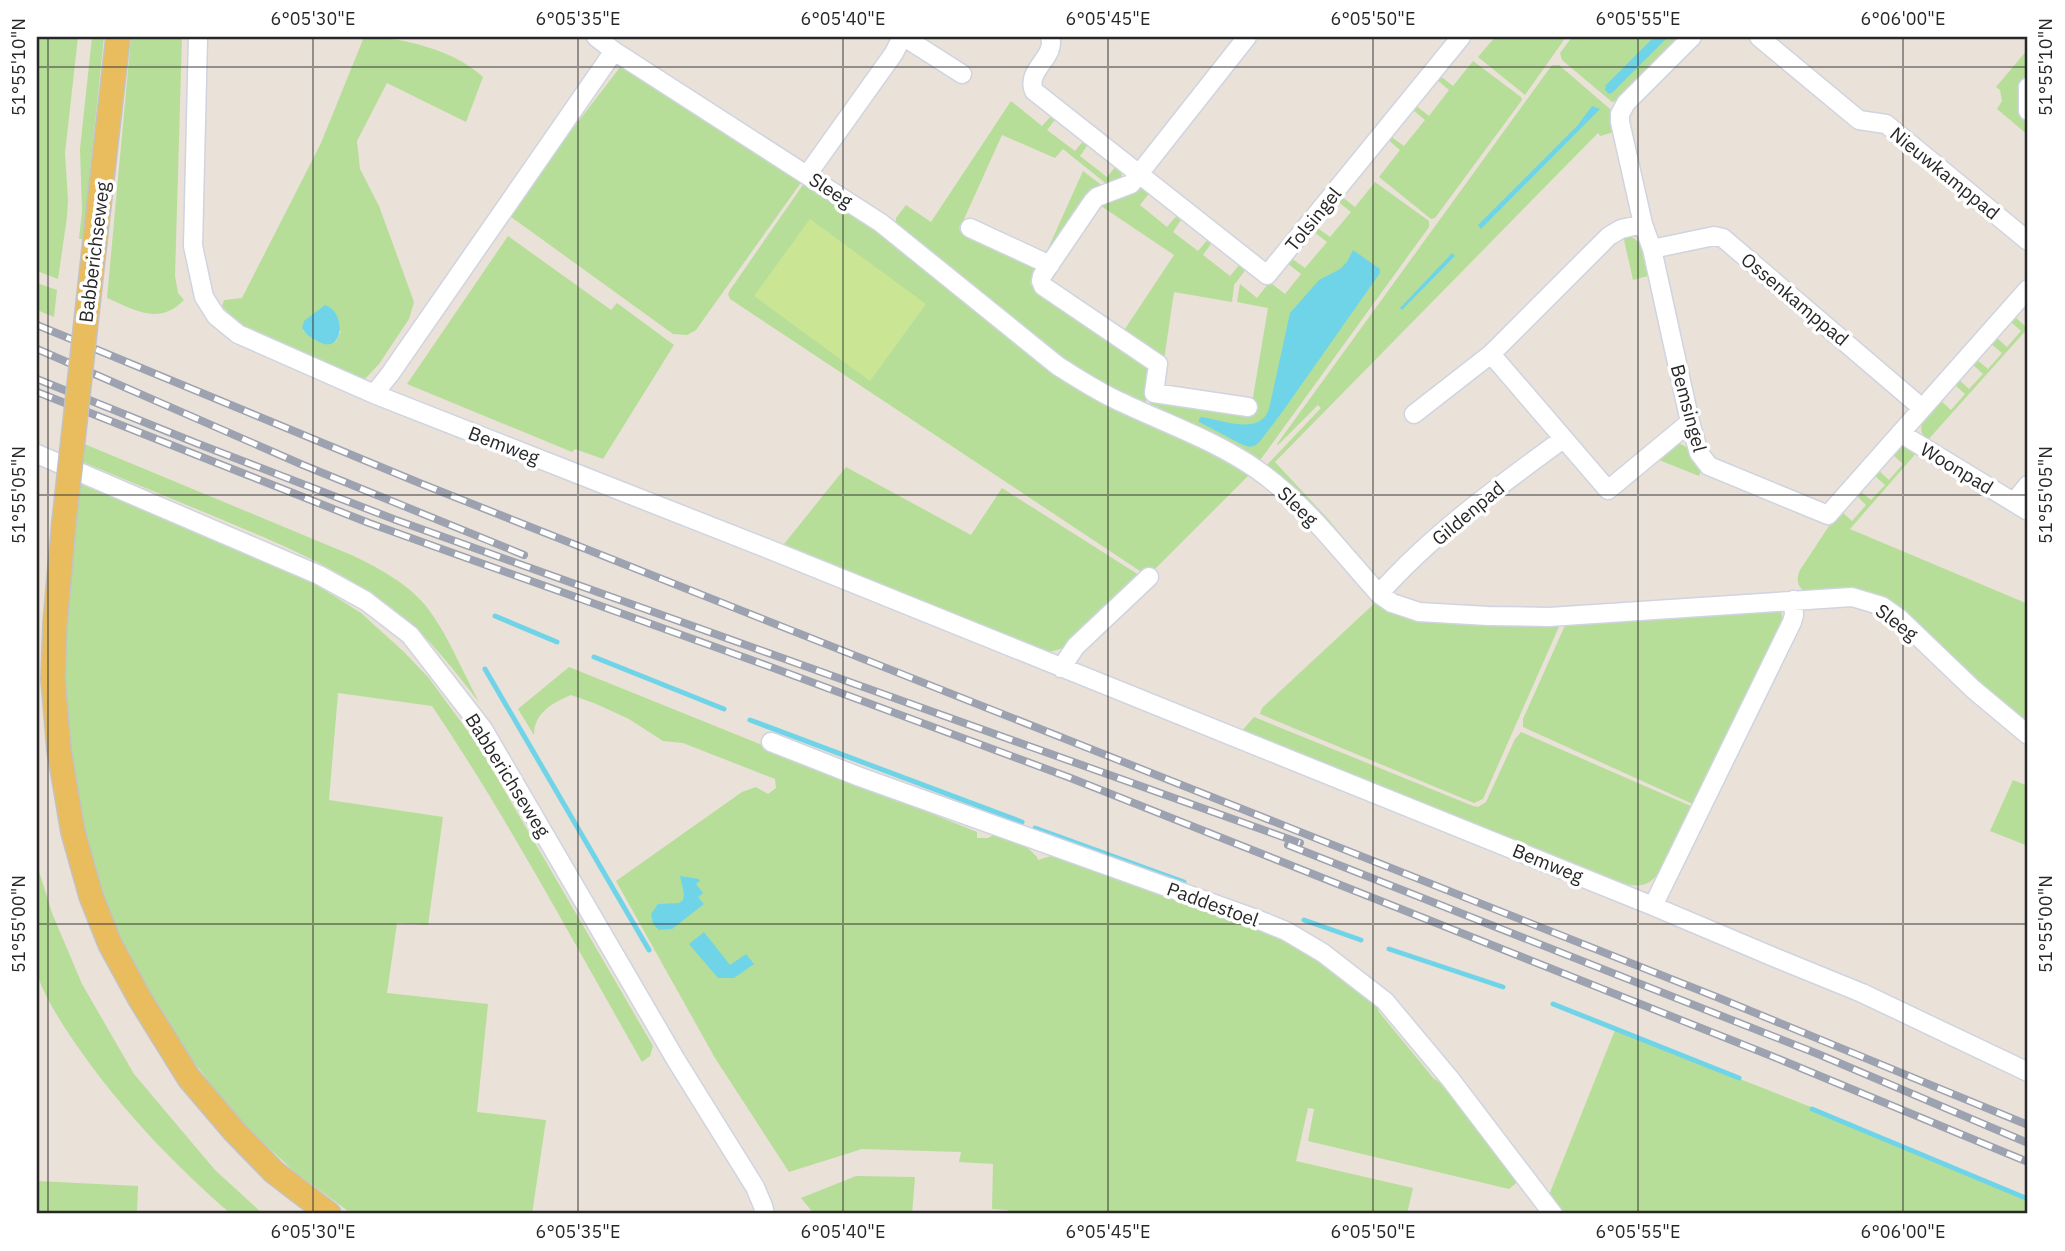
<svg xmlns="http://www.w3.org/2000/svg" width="2065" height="1251" viewBox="0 0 2065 1251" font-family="'IBM Plex Sans',sans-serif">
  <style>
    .green { fill: #b6de98; fill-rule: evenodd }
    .pitch { fill: #cae593 }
    .water { fill: #70d4e8 }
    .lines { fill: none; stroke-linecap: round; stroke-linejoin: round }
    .stream { stroke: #70d4e8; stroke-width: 5 }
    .minor-casing { stroke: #cfd4e0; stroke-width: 21 }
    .major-casing { stroke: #c3c3c3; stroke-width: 26 }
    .minor { stroke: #fff; stroke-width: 18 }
    .major { stroke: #e9bc5e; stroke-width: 23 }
    .rail-casing { stroke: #9da2b1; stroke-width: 8 }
    .rail { stroke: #fff; stroke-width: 5; stroke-dasharray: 16; stroke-linecap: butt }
    .major-bridge-casing { stroke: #c3c3c3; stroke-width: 26; stroke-linecap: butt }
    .major-bridge { stroke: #e9bc5e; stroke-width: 23 }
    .ticks { fill: none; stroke: #272727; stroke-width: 2; stroke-opacity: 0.45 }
    .labels { text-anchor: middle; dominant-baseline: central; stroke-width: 7; stroke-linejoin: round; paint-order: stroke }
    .street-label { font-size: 19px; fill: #272727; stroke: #fff }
    .neatline { fill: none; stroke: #272727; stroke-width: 2.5 }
    .ticks-label { font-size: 18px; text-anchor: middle; fill: #272727 }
  </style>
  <rect width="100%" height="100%" fill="#eae1d9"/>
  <!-- green -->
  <path class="green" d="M37,37h41l-13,116 3,47 -1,17 -9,62 -21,-8z
    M92,37h12l-21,202h-4l3,-28 -2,-62z
    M131,37h51l-7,239 3,17 6,7c-25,26 -49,10 -77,-2z
    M364,37c38,0 90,13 119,40l-17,45 -79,-39 -30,58 3,28 19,37 35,96 -5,17 -30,45 -16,17 -111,-49 -18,-13 -12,-13 2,-6 18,-2 79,-155zM303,323l38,8 -5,11 -33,-11z
    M1495,37h71l-41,58 -47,-38z
    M1572,37h109l-61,63 -8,2 -50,-42 -2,-7z
    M2028,49v25l-6,12 1,27 5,10v12l-31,-26 5,-8 -2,-11 -4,-3z
    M1473,61l48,36 1,3 -87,118 -4,1 -52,-42 21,-27 -13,-11 3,-3 14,10 21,-26 -13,-11 3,-4 14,11 20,-26 -13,-11 3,-4 14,11z
    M1552,65h7l51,44 4,23 -14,4 -2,-3 -323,329 54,58 47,57 10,1 -8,4 -113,-115 56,-59 -3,-3 -40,40 -1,-1z
    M621,66l184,111 -109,153 -9,5 -14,-1 -166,-120z
    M1011,101l31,25 11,-12 4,3 -10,13 28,21 10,-12 4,4 -9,13 27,21 10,-12 4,5 1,8 -13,8 -46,-37 -8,9 -53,-23 -43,95 77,35 2,5 -8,14 120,81 1,6 -6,36 -62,-32 -187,-148v-9l10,-13 25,17z
    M1083,171l21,16 -54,66 -3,-2z
    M807,179l48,32 151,122 245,140 -101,101 -4,1 -416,-276 -2,-5 2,-4z
    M1375,182l54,39v6l-171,236 -100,-51v-5l-8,-2 1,-6 99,16 18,-107 -31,-6 3,-18 17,14 11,-14 3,-1 14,11 16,-20 -14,-11 4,-5 14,10 22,-26 -14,-11 3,-4 14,10 21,-25 -14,-11 4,-5 14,11z
    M1144,187l7,4 -11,14 27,22 12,-14 4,4 -10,15 25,19 11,-13 4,3 -10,14 27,21 11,-13 6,5 -13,17 -2,17 -58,-10 -10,68 -41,-28 51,-77 -73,-49 -51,77 -1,-5 51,-75z
    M1623,235c22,2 21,23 25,41l-15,4z
    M508,236l103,74 6,-7 57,42 -71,114 -28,-10 -3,3 -165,-68z
    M37,283l20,7 -3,27 -17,-7z
    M2014,316l11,10 3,-3v5l-101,113c-15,-16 2,-29 13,-41l11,10 14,-16 -11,-10 4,-5 11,10 14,-15 -11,-10 4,-5 12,10 14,-16 -12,-10 6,-6 11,10 14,-16 -11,-10z
    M82,443l267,111c27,12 58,29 77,52 22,28 36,65 53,96 -25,-32 -50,-65 -82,-90 -52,-41 -114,-67 -174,-92 -48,-20 -95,-39 -143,-59z
    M1673,443c21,1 16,15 28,28l-2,5 -40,-16 -12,9 1,-8z
    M1906,446l12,5 -68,78 178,75v122l-135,-119 -88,-15c-8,-6 -9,-13 -5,-22l29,-44 13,-14 10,9 14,-16 -10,-10 4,-4 11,9 14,-15 -11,-10 4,-5 11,10 14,-16 -11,-10 5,-5z
    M846,467l125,68 31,-47 137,87 -75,73 -15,4 -265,-108z
    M78,483l179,73 63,31 41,26 43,39 24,25 50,68 175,301 -3,10 -8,6c-68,-119 -133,-242 -210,-356l-94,-13 -9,107 114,17 -15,108 -31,-2 -10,70 101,11 -11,108 69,8 -14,94h-180l-57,-42 -36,-33 -29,-30 -49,-64 -24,-39 -38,-70 -26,-71 -16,-62 -7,-43 -6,-70 4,-106z
    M1377,601l184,21 -78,177 -9,4 -214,-89 2,-6z
    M1776,608l5,3 2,10 -88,184 -172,-78v-8l44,-98z
    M569,667l408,165v6h11l7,-4 31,12 11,11 1,3 16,-5 190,64 63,32 69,51 3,10 55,67 4,2 83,95v3l-12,10 -201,-48 6,-32 -6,-1 -12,53 117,27 -6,26h-398l-1,-4 -16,-1 1,-45 -34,-2 2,-10 -99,-3 -73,23 -74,-114 -99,-177 126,-89 14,-5 12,7 8,-6 -1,-9 -92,-36 -20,-2 -34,-22 -35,-16 -23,-8c-19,8 -37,18 -37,40l-16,-26z
    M1254,717l219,89 5,1 8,-5 29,-63 6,-7 172,75c-9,19 -28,67 -45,76 -10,5 -23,1 -33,-1l-374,-150z
    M2013,780l15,6v60l-38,-15z
    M37,865l15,48 30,71 52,90 81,96 48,44h-32c-63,-55 -120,-115 -166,-186 -8,-13 -26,-41 -28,-57 -2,-10 0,-22 0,-32 0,-25 0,-50 0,-74z
    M1615,1030l201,79 131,54 81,37v14h-467l-12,-19z
    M856,1176l59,1 -3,37h-98l-13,-16z
    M37,1181l101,5 -1,28h-100z"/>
  <!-- pitch -->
  <path class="pitch" d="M810,219l116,85 -56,77 -116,-85z"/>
  <!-- water -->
  <path class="water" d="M1654,37h14l-55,55 -4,2 -4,-4 1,-5z
    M1592,106l8,3 -119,120 -3,-4 99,-99z
    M1353,250l27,19v4l-97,138 -22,29 -5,5 -6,2 -7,-2 -44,-23v-3l2,-2c21,3 59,19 68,-8l21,-96 29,-33 21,-11 7,-7z
    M1452,253l3,3 -53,54 -2,-2z
    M325,305c21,6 20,50 -6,37 -7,-4 -13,-7 -17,-14l2,-7z
    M680,876l19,3 1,2 -4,3 7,9 -5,4 6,7 -32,25 -13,1 -6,-6 -2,-10 7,-10 21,-1 4,-3 1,-6z
    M704,932l26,33 16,-11 8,10 -20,14h-16l-29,-34z"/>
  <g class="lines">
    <!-- stream -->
    <path class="stream" d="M495,616l62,26
      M594,657l130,52
      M485,669l164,281
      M750,720l272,102
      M1035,828l149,54
      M1304,920l57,20
      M1389,949l114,38
      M1553,1004l186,74
      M1812,1109l216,90"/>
    <defs>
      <path id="minor" d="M198,37l-5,209 11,51 12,19 22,18 136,60 392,154 887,358 123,52 86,35 166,79
        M596,37l18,14 267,172 177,143c21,13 42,27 65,37 44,21 93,38 133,66 49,34 84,82 123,125l13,9 27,9 69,4 61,1 303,-20 30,9 17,12 74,71 55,46
        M904,37l58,37
        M1050,37c7,20 -25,33 -16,54l233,184 194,-238
        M1247,37l-116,147 -34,13 -4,4 -51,75 -1,5 2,5 115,78 -4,29 94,14
        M1692,37l-66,66 -6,11v8l23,102 9,25 38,173 9,31 10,13 119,49 200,-226
        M1759,37l100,83 27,4 142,117
        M2028,87v24
        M807,175l87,-122 8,-16
        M970,228l80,37
        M1652,249l62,-13 9,2 199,170
        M1491,354l117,136 82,-68
        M374,394l16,-20 224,-323
        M1414,414l77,-60 118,-118 12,-7 22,-5
        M1900,433l128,78
        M37,454l282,121 47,26 44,34 73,94 193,331 79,127 8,19 2,8
        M2014,502l14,-17
        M1379,594c53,-60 120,-108 184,-155
        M1061,668l15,-22 73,-69
        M771,742l89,35 399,143 27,11 37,22 62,48 66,79 102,134
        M1653,906l139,-284 2,-7 -1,-15"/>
      <path id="major" d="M95,240l23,-203
        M64,522l-9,102 -2,55 6,71 14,82 18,64 19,48 30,55 49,79 46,54 39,40 55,42"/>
    </defs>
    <!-- minor casing -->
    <use href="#minor" class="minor-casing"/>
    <!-- major casing -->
    <use href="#major" class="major-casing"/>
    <!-- minor -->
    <use href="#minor" class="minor"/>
    <!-- major -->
    <use href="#major" class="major"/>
    <defs>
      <path id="rail" d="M37,325l385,159 1297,514 309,127
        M37,349l266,116 221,90
        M37,379l159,64 200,77 904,323
        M37,392l332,131 399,143 300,111 706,280 254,105
        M1288,845l530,209 210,89"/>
    </defs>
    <!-- rail casing -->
    <use href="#rail" class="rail-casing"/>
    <!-- rail -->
    <use href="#rail" class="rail"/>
    <defs>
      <path id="major-bridge" d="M64,522l31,-282"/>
    </defs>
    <!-- major-bridge casing -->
    <use href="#major-bridge" class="major-bridge-casing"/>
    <!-- major-bridge -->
    <use href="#major-bridge" class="major-bridge"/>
  </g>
  <!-- ticks -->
  <path class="ticks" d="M48,37v1177M313,37v1177M578,37v1177M843,37v1177M1108,37v1177M1373,37v1177M1638,37v1177M1903,37v1177M37,67h1991M37,495h1991M37,924h1991"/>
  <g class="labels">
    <!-- street labels -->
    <g class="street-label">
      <text transform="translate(1945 173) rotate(39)">Nieuwkamppad</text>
      <text transform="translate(831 190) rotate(33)">Sleeg</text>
      <text transform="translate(1313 219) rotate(-51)">Tolsingel</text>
      <text transform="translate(94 252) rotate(-83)">Babberichseweg</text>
      <text transform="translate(1795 299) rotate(40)">Ossenkamppad</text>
      <text transform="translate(1689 408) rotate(75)">Bemsingel</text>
      <text transform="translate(504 445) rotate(21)">Bemweg</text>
      <text transform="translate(1957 468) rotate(31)">Woonpad</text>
      <text transform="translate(1298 506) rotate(44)">Sleeg</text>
      <text transform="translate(1468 513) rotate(-40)">Gildenpad</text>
      <text transform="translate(1897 622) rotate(37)">Sleeg</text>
      <text transform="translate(508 775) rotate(58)">Babberichseweg</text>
      <text transform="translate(1548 863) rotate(22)">Bemweg</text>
      <text transform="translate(1213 904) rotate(20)">Paddestoel</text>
    </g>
  </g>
  <!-- border -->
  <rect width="2065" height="1251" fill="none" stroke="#ffffff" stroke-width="77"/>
  <rect x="38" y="38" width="1988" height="1174" class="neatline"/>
  <g class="ticks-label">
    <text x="313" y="25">6°05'30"E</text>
    <text x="578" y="25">6°05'35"E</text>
    <text x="843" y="25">6°05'40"E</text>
    <text x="1108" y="25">6°05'45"E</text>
    <text x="1373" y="25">6°05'50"E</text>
    <text x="1638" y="25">6°05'55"E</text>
    <text x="1903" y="25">6°06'00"E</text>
    <text transform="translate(19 67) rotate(-90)" y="6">51°55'10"N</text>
    <text transform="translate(2046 67) rotate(-90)" y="6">51°55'10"N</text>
    <text transform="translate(19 495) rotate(-90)" y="6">51°55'05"N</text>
    <text transform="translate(2046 495) rotate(-90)" y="6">51°55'05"N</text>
    <text transform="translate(19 924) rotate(-90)" y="6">51°55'00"N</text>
    <text transform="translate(2046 924) rotate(-90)" y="6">51°55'00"N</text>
    <text x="313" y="1238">6°05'30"E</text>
    <text x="578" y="1238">6°05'35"E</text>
    <text x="843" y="1238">6°05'40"E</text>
    <text x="1108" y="1238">6°05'45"E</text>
    <text x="1373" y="1238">6°05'50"E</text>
    <text x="1638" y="1238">6°05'55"E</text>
    <text x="1903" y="1238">6°06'00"E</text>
  </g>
</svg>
